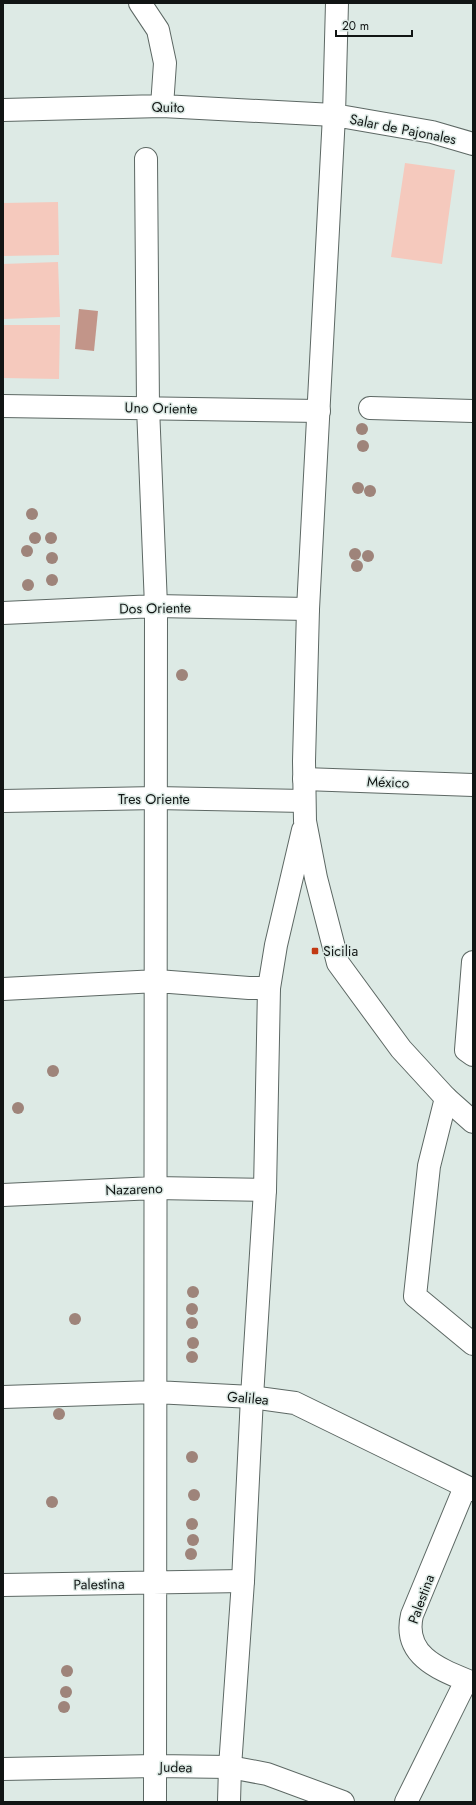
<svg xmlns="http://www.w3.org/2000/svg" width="476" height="1805" viewBox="0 0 476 1805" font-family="Jost,sans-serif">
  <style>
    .green { fill: #f5c9bd }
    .water { fill: #c29589 }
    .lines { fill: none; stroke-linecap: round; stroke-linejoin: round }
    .minor-casing { stroke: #5d6864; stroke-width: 24 }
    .major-casing { stroke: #5d6864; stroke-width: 24 }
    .minor { stroke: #fff; stroke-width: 22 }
    .major { stroke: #fff; stroke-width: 22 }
    .tree { fill: #9e847a }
    .poi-dot { fill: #c23913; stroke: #ddeae5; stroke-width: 1.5 }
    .labels { text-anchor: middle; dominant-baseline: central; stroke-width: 3; stroke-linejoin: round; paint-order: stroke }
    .street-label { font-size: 14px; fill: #111514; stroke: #ddeae5 }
    .poi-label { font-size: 14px; fill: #111514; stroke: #ddeae5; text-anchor: start }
  </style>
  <rect width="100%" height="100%" fill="#ddeae5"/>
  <!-- green -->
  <path class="green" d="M405,163l50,7 -13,94 -51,-7z
    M58,202l1,53 -56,1v-53z
    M58,262l2,55 -57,2v-55z
    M3,325h57l-1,54 -56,-1z"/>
  <!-- water -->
  <path class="water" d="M79,309l19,2 -4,40 -19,-2z"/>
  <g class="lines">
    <defs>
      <path id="minor" d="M140,3l18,27 7,33 -3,43
        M3,110l159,-4 172,9
        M146,159l2,248 8,199 -1,1196
        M3,406l316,5
        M370,408l103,3
        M3,613l153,-7 152,3
        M304,779l169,6
        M3,801l153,-3 148,3
        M473,962l-7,88 7,5
        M3,989l154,-8 92,7h20
        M446,1098l-17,68 -14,130 58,48
        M3,1195l152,-7 110,2
        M3,1397l152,-5 97,5 43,6 178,87
        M465,1487l-53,128c-10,42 30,55 61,68
        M3,1585l240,-4
        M3,1769l152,-3 75,1 37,7 76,28
        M406,1802l60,-121"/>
      <path id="major" d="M337,3l-3,112 -26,494 -4,152 1,60 11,57 22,85 63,86 45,49 27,24
        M334,115l98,17 41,12
        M229,1802l1,-35 13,-186 9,-184 13,-207 4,-202 7,-43 27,-115"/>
    </defs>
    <!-- minor casing -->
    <use href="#minor" class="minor-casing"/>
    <!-- major casing -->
    <use href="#major" class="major-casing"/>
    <!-- minor -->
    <use href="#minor" class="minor"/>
    <!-- major -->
    <use href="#major" class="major"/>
  </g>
  <!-- trees -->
  <g class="tree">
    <circle cx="362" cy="429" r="6"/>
    <circle cx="363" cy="446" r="6"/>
    <circle cx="358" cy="488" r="6"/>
    <circle cx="370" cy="491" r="6"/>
    <circle cx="32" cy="514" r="6"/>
    <circle cx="35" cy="538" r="6"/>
    <circle cx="51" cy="538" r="6"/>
    <circle cx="27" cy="551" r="6"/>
    <circle cx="355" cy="554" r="6"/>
    <circle cx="368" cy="556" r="6"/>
    <circle cx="52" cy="558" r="6"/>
    <circle cx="357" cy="566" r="6"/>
    <circle cx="52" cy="580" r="6"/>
    <circle cx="28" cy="585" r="6"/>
    <circle cx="182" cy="675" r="6"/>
    <circle cx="53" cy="1071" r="6"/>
    <circle cx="18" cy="1108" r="6"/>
    <circle cx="193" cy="1292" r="6"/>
    <circle cx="192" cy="1309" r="6"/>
    <circle cx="75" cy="1319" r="6"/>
    <circle cx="192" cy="1323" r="6"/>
    <circle cx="193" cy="1343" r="6"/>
    <circle cx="192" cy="1357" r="6"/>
    <circle cx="59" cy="1414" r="6"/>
    <circle cx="192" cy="1457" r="6"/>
    <circle cx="194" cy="1495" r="6"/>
    <circle cx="52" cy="1502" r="6"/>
    <circle cx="192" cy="1524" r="6"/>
    <circle cx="193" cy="1540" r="6"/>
    <circle cx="191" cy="1554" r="6"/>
    <circle cx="67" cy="1671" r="6"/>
    <circle cx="66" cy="1692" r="6"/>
    <circle cx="64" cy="1707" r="6"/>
  </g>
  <!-- markers -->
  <rect class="poi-dot" x="311" y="947" width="8" height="8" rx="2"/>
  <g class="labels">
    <!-- street labels -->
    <g class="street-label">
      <text transform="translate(168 107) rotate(1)">Quito</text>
      <text transform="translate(403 129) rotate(11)">Salar de Pajonales</text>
      <text transform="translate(161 408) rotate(1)">Uno Oriente</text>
      <text transform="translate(155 608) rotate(-1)">Dos Oriente</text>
      <text transform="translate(388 782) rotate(2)">México</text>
      <text x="154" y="799">Tres Oriente</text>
      <text transform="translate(134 1189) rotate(-2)">Nazareno</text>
      <text transform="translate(248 1398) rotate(5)">Galilea</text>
      <text transform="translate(99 1584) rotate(-1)">Palestina</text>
      <text transform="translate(421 1599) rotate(-70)">Palestina</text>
      <text transform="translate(176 1767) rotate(1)">Judea</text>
    </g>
    <!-- poi labels -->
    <g class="poi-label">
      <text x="323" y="951">Sicilia</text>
    </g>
  </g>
  <!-- border -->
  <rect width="476" height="1805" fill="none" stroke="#111514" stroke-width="8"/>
  <!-- scale -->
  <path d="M336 30v6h76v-6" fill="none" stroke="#111514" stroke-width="2"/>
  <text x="342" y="30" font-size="12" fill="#111514" stroke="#ddeae5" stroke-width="3" paint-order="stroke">20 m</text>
</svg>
